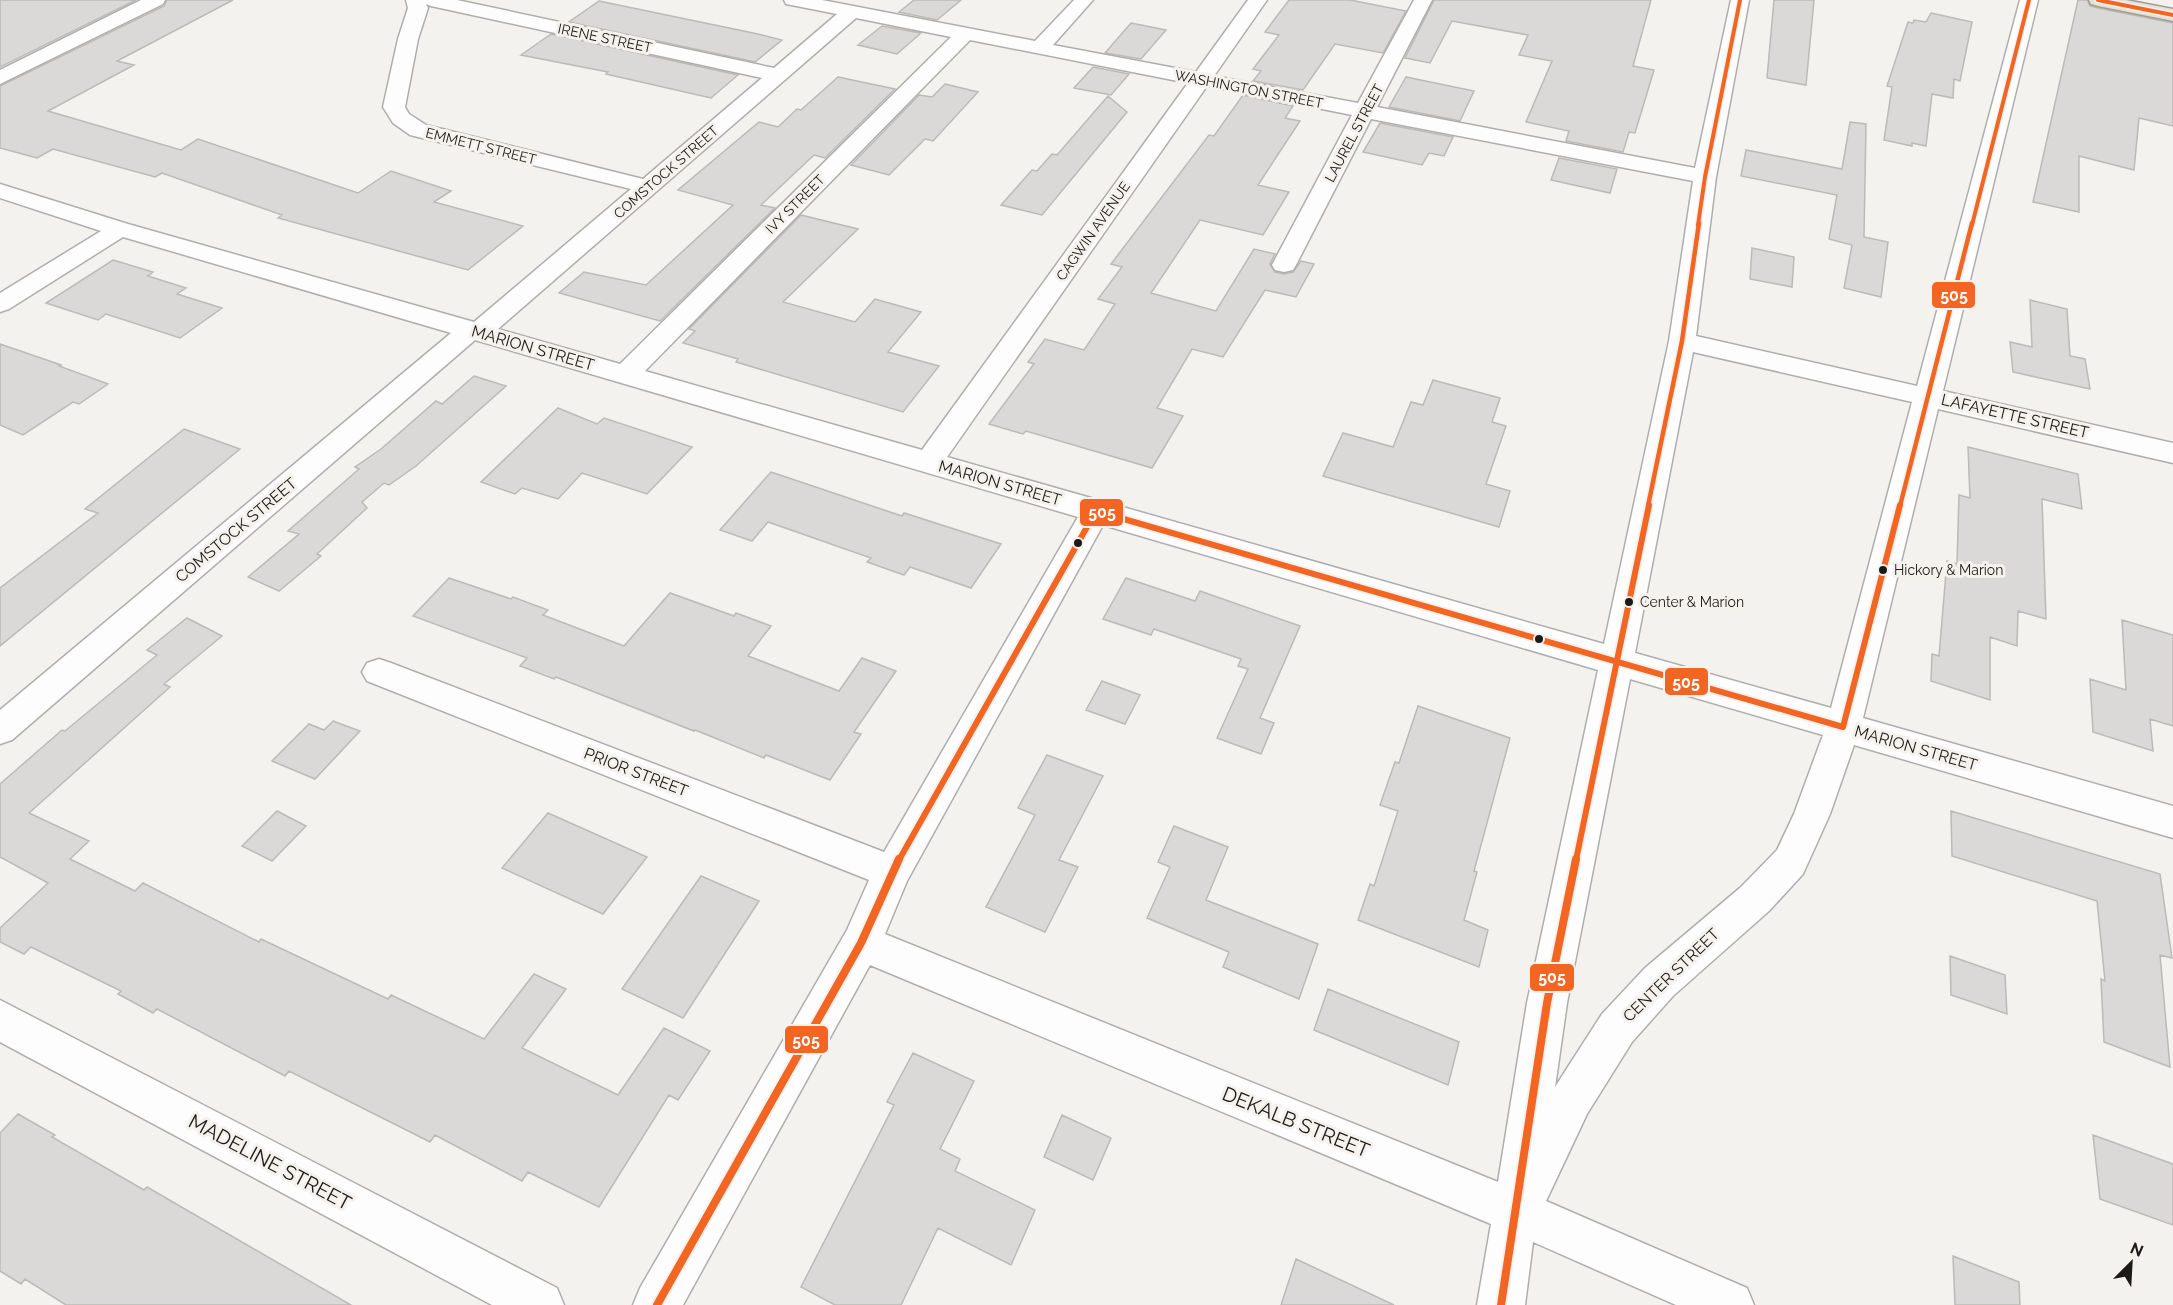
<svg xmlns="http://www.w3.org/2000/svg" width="2173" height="1305" viewBox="0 0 2173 1305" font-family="Raleway,sans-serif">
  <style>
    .building { fill: #dbd9d7; stroke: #bbbab8; stroke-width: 1.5 }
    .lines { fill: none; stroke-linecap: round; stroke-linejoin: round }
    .minor-casing { stroke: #b0aeac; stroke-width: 3 }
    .major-casing { stroke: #a39b8d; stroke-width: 3 }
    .minor { fill: #fdfdfd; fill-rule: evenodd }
    .major { fill: #e5e0d9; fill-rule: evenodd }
    .bus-1-far3-casing { stroke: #f5f2ee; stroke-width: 7 }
    .bus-1-far2-casing { stroke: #f5f2ee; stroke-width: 8 }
    .bus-1-far1-casing { stroke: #f5f2ee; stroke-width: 10 }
    .bus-1-casing { stroke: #f5f2ee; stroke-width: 12 }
    .bus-1-far3 { stroke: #f26522; stroke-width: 4 }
    .bus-1-far2 { stroke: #f26522; stroke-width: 4.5 }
    .bus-1-far1 { stroke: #f26522; stroke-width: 6 }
    .bus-1 { stroke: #f26522; stroke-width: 8 }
    .bus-dot { fill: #1b1a19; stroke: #f5f2ee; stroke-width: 2 }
    .labels { text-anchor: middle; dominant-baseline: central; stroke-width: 6; stroke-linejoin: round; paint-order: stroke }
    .far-street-label { font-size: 14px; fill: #1b1a19; stroke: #f5f2ee }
    .bus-label { font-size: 14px; fill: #1b1a19; stroke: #f5f2ee; text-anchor: start }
    .street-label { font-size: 16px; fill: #1b1a19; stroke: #f5f2ee }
    .near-street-label { font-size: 20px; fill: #1b1a19; stroke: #f5f2ee }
    .line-badge { stroke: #f5f2ee; stroke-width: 2 }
    .badge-label { font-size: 16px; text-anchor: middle; font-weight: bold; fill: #fff }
  </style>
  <rect width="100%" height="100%" fill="#f4f2ef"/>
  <!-- building -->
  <path class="building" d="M0,0h136l-136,67z
    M167,0h66l-116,61 17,4 -86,46 133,39 17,-11 160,54 33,-22 60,20 -17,11 89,24 -55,44 -190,-52 4,-3 -120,-42 -7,4 -102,-28 -16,9 -37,-10v-62l164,-80z
    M914,0h47l-24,20 -38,-8z
    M1289,0h61l56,11 -23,42 -48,-9 -32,46 -50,-9 8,-10 -8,-2 26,-34 -14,-3z
    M1434,0h217l-18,66 21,4 -19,63 -6,-1 -6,20 -57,-11 3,-10 -43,-9 26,-61 -33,-6 9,-20 -76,-14 -22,42 -25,-5z
    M1774,0h40l-8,85 -39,-7z
    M2078,0h9l3,6 8,2 75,15v103l-34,-8 -5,52 -55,-14v56l-46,-10z
    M599,1l159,33 24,6 -27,22 -186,-40z
    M1931,13l41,9 -12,59 -6,-2 -1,19 -21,-4 -6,52 -14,-3v3l-28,-6 8,-53 -5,-1 21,-64 5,1 1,-3 12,2z
    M1131,23l35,7 -25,29 -36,-6z
    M882,26l39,7 -24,21 -39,-9z
    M551,34l187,41 -27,23 -105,-24 2,-2 -87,-17z
    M1093,67l36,7 -18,21 -37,-7z
    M838,77l57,12 -70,69 -11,-3 -53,50 14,3 -115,113 -101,-28 25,-21 62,13 87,-80 -55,-15 81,-68 19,5 19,-18 4,1z
    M1406,77l68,14 -14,30 -71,-14z
    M945,84l33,8 -45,49 -8,-2 -36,36 -38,-10 68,-70 13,2z
    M1243,95l50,11 -8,12 15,3 -42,64 31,7 -26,43 -63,-15 -49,73 65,18 38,-62 21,5 -5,10 5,8 9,2 9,-2 8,-11 13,3 -18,33 -31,-7 -42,67 -31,-8 -35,59 26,8 -31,52 -126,-37 -3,3 -34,-10 45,-60 -6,-2 17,-23 39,11 31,-46 -17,-5 24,-32 -11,-3 98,-129 5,1z
    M1108,96l19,16 -85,103 -41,-10 31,-35 5,1 15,-17 5,1z
    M1850,122l16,2 -2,113 24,5 -7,55 -37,-9 8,-43 -23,-6 8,-44 -96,-19 5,-26 96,19z
    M1380,123l73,14 -9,19 -15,-3 -7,12 -59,-13z
    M1559,158l58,11 -7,24 -59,-13z
    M801,215l57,14 -75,73 72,20 20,-23 46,13 -33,40 51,14 -36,46 -167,-50 2,-3 -55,-16 12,-12 -6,-2z
    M1752,248l42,9 -2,30 -42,-8z
    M113,260l40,12 -5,4 38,12 -9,6 45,14 -42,30 -74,-24 -8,6 -52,-17z
    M2030,300l37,9 3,47 15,3 5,30 -77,-17 -3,-30 22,5z
    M0,344l61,21 -2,1 49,18 -29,20 -6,-2 -50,33 -23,-10z
    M474,376l32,10 -90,80 -27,19 -5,-2 -22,19 5,6 -50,46 4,2 -42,35 -31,-14 51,-43 -11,-3 71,-62 -4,-2 26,-18 55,-48 6,3z
    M1433,380l67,18 -8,24 14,4 -20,58 24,7 -11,36 -176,-51 20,-43 50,14 18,-45 12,3z
    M558,408l39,16 7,-6 88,29 -45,47 -65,-21 -24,26 -36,-11 -7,6 -34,-12z
    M184,429l56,20 -240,197v-58l98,-75 -13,-4z
    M1968,447l110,27 4,35 -40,-10 4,120 -28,-8 -1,35 -27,-9v63l-59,-19 1,-27 7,2 8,-95 10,3 2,-69 11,3z
    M771,472l131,44 2,-3 97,31 -30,44 -61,-21 -6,8 -37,-13 4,-4 -103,-36 -16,19 -32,-11z
    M449,578l62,21 2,-2 35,13 -5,5 81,31 46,-53 64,23 2,-3 35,13 -23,30 91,35 23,-33 34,13 -42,61 7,2 -31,46 -64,-25 -2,3 -69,-28 -1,1 -138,-54 -2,2 -34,-13 7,-8 -114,-42z
    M1126,578l69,23 5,-10 100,35 -40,92 14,5 -13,31 -44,-16 31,-69 -10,-3 3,-7 -87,-30 -3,6 -48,-16z
    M187,618l35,18 -58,48 6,3 -141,126 60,28 -19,18 65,32 8,-8 116,59 2,-3 127,60 3,-4 93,44 50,-65 32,15 -44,59 96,47 46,-67 46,23 -32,49 -9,-5 -70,112 -71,-35 -6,9 -87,-46 -5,7 -141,-71 -4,5 -128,-67 -4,4 -35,-19 3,-3 -90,-44 -7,7 -24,-12v-14l48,-45 -48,-26v-73l62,-54 3,1 92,-76 -10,-5z
    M2122,620l51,15v91l-23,-7 3,32 -60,-19 -3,-53 36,11z
    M1102,681l38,14 -15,29 -39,-14z
    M1418,706l92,32 -36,133 3,1 -13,48 24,10 -9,37 -121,-47 12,-36 4,2 24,-75 -18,-6 15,-43 4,1z
    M333,721l27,10 -45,48 -43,-18 37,-37 15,6z
    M1047,755l56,21 -44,84 19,7 -33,65 -59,-25 49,-92 -17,-7z
    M277,811l29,15 -34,35 -30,-15z
    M1951,811l209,63 12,84 -12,-3 10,112 -66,-25 -3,-63 4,2 -8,-80 -145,-45z
    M548,813l99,44 -44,57 -101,-46z
    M1174,826l54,21 -22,53 112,44 -19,55 -76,-32 6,-15 -82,-34 23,-51 -12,-5z
    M701,876l58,25 -76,117 -61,-29z
    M1950,956l55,19 2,39 -56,-19z
    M1328,989l131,53 -11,43 -134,-55z
    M913,1053l61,28 -34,68 20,10 -5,12 80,39 -24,55 -73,-37 -37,77h-66l-34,-18 93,-182 -7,-3z
    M18,1114l37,21 -3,2 92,53 3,-3 204,118h-285l-41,-26 -4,5 -21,-13v-138z
    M1062,1115l49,23 -18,42 -49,-23z
    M2093,1135l80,29v61l-73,-26z
    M1953,1256l66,26 1,23h-65z
    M1296,1259l98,46h-113z"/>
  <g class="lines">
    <defs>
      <path id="minor" d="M141,0h24l-2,4 -163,80v-14z
        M406,0h51l317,68 63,-54 -51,-10 -2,-4h38l213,41 39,-41h19l-40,45 143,27 52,-72h19l-53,76 144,27 56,-103h18l-55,107 318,61 36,-168h18l-33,177 -20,159 221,50 103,-386h18l-95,391 230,52v20l-235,-54 -75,309 310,88v32l-319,-93 -24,69 -27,60 -34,37 -96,85 -41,46 -45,72 -41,87 201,87 7,17h-78l-143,-63 -8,63h-48l14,-81 -621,-259 -187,340h-50l7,-17 207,-358 22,-50 -502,-199 -5,-9 5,-9 12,-4 12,4 493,189 194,-335 -603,-177 -463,400 -12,4v-34l451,-377 -328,-96 -114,72 -9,3v-19l101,-62 -101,-33v-14l128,40 346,98 157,-133 -221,-54 -17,-12 -10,-16 15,-68 10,-31zM426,4l5,2 331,72 -119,101 -217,-54 -17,-11 -4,-7 13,-68 10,-31zM856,18l95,19 -331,327 -122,-35zM970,40l218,43 -266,367 -277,-79zM1207,86l145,29 -80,150 3,5 9,2 9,-2 3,-5 75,-146 322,62 -24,160 -65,303 -657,-187zM1693,352l219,50 -81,306 -196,-55zM1103,525l495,145 -71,333 -29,179 -613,-248 22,-53zM1630,679l193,56 -29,79 -17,36 -36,37 -96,81 -43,46 -47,73 12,-84z
        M0,1000l557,288 7,17h-72l-492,-263z"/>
      <path id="major" d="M2089,0h37l47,9v12l-75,-15 -7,-2z"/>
    </defs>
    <!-- minor casing -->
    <use href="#minor" class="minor-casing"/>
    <!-- major casing -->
    <use href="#major" class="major-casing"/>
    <!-- minor -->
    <use href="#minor" class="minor"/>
    <!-- major -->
    <use href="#major" class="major"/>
    <defs>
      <path id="bus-1-far3" d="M2098,0l75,15
        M1698,225l7,-48 35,-177
        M1972,225l57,-225"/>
      <path id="bus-1-far2" d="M1648,506l34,-165 17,-118
        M1900,506l72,-283"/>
      <path id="bus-1-far1" d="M899,860l197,-349 747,216 57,-222
        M1576,860l73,-355"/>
      <path id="bus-1" d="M657,1305l204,-362 38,-84
        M1501,1305l46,-302 29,-144"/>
    </defs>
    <!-- bus-1-far3 casing -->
    <use href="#bus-1-far3" class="bus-1-far3-casing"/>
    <!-- bus-1-far2 casing -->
    <use href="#bus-1-far2" class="bus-1-far2-casing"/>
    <!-- bus-1-far1 casing -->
    <use href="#bus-1-far1" class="bus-1-far1-casing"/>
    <!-- bus-1 casing -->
    <use href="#bus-1" class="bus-1-casing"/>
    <!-- bus-1-far3 -->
    <use href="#bus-1-far3" class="bus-1-far3"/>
    <!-- bus-1-far2 -->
    <use href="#bus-1-far2" class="bus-1-far2"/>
    <!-- bus-1-far1 -->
    <use href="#bus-1-far1" class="bus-1-far1"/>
    <!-- bus-1 -->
    <use href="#bus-1" class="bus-1"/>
  </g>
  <!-- markers -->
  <g class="bus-dot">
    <circle cx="1078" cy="543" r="5"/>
    <circle cx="1883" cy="570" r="5"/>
    <circle cx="1629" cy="602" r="5"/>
    <circle cx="1539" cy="639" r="5"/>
  </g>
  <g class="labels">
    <!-- far-street labels -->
    <g class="far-street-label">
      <text transform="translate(605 38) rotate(12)">IRENE STREET</text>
      <text transform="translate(1249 89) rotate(11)">WASHINGTON STREET</text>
      <text transform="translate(1354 133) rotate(-62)">LAUREL STREET</text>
      <text transform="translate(481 146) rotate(14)">EMMETT STREET</text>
      <text transform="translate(666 172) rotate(-41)">COMSTOCK STREET</text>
      <text transform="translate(795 204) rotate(-45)">IVY STREET</text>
      <text transform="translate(1093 231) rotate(-55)">CAGWIN AVENUE</text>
    </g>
    <!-- bus labels -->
    <g class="bus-label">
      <text x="1894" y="570">Hickory &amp; Marion</text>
      <text x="1640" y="602">Center &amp; Marion</text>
    </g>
    <!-- street labels -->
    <g class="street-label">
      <text transform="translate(533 348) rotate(16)">MARION STREET</text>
      <text transform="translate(2015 416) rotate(13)">LAFAYETTE STREET</text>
      <text transform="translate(1000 483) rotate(16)">MARION STREET</text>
      <text transform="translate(236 530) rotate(-40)">COMSTOCK STREET</text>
      <text transform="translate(1916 748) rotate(16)">MARION STREET</text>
      <text transform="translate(636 772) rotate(21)">PRIOR STREET</text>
      <text transform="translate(1671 975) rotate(-44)">CENTER STREET</text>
    </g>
    <!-- near-street labels -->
    <g class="near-street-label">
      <text transform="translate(1296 1122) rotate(22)">DEKALB STREET</text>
      <text transform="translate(270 1162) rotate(28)">MADELINE STREET</text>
    </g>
  </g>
  <g class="line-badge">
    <rect x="1931" y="281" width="45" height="28" rx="6" fill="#f26522"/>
    <rect x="1079" y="498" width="45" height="29" rx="6" fill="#f26522"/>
    <rect x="1664" y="667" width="45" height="29" rx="6" fill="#f26522"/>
    <rect x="1529" y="963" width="46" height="29" rx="6" fill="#f26522"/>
    <rect x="784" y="1025" width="45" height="29" rx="6" fill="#f26522"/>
  </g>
  <g class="badge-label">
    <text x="1954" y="301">505</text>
    <text x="1102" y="518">505</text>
    <text x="1686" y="688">505</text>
    <text x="1552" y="983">505</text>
    <text x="806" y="1046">505</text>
  </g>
  <!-- north arrow -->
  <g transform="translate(2131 1263) rotate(24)" stroke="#f5f2ee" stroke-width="4.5" paint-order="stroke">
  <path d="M0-4.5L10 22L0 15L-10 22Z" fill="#1b1a19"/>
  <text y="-9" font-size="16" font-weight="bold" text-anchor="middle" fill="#1b1a19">N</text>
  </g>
</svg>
